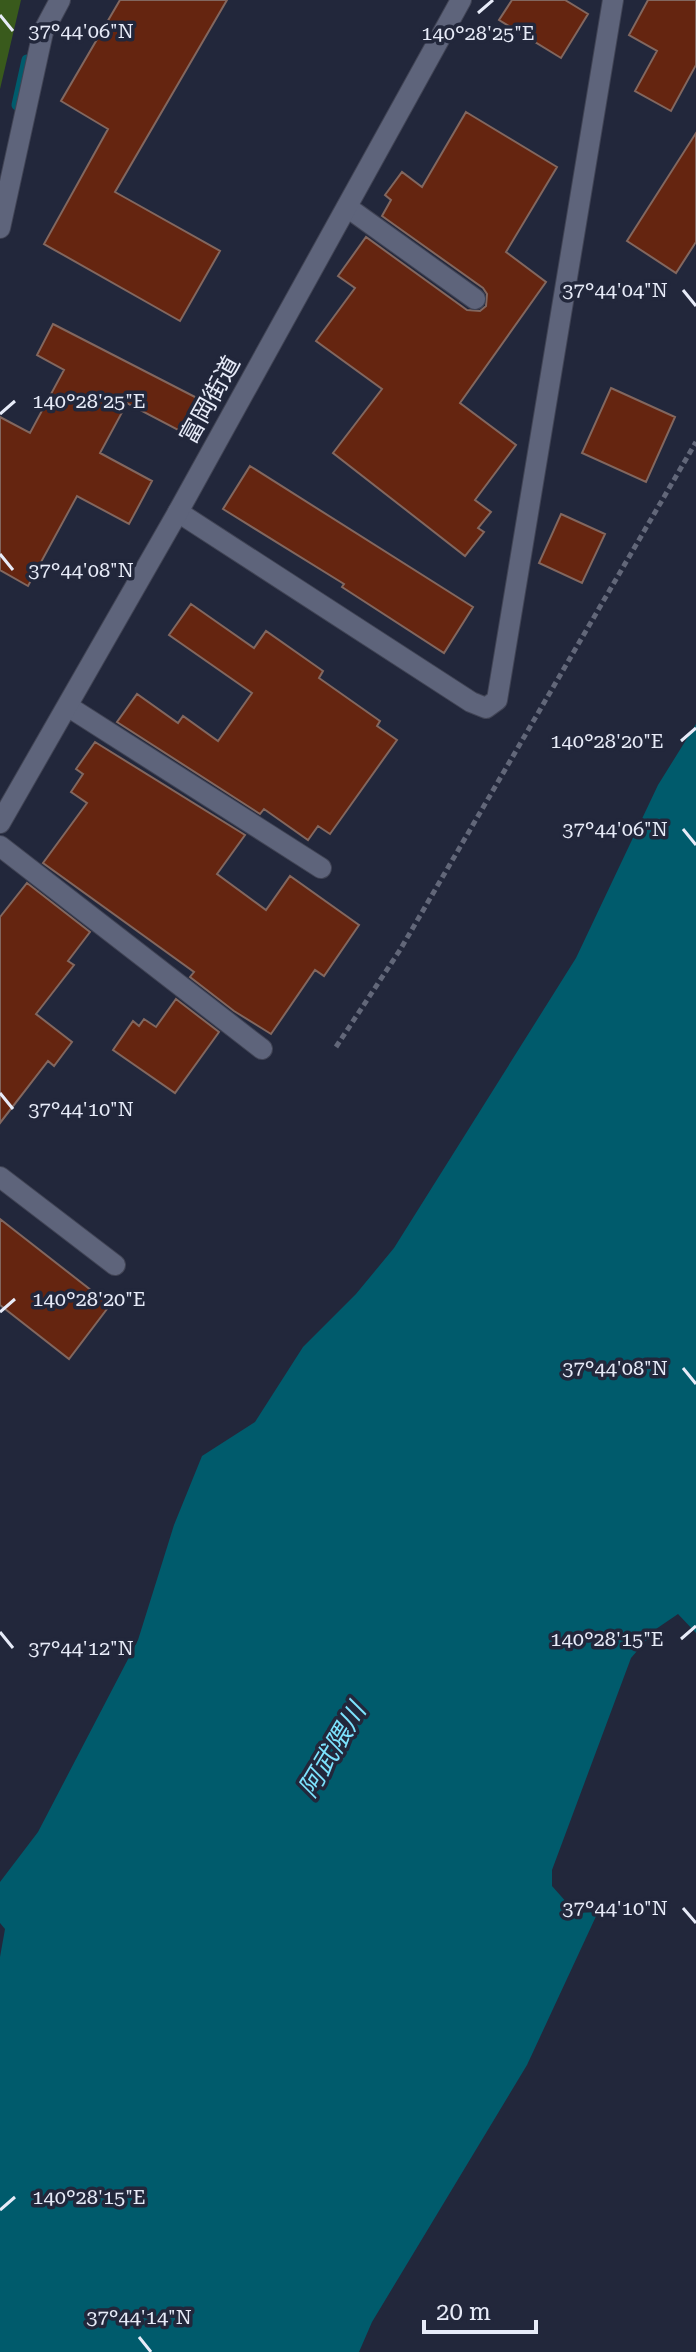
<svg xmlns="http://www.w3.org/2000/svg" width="696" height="2352" viewBox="0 0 696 2352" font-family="'Roboto Serif','Noto Sans JP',serif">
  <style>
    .forest { fill: #395a1c }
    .water { fill: #005b6c }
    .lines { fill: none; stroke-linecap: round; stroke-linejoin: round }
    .stream { stroke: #005b6c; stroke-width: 11 }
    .building { fill: #652510; stroke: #82675f; stroke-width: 2 }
    .minor-casing { stroke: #414455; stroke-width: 22 }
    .tertiary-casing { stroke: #414455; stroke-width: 22 }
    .path { stroke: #626779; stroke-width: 5; stroke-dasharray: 6 4; stroke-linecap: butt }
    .minor { stroke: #5e647b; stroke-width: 20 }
    .tertiary { stroke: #5e647b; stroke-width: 20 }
    .ticks { fill: none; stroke: #e7ebf8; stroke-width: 3 }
    .labels { text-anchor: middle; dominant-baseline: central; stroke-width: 7; stroke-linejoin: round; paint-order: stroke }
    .street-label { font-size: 24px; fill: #e7ebf8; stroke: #22273b }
    .water-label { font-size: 26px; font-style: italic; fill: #7de3fe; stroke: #22273b }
    .ticks-label { font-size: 20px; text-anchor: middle; fill: #e7ebf8; stroke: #22273b; stroke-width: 7; stroke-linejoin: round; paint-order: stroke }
  </style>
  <rect width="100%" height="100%" fill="#22273b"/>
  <!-- forest -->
  <path class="forest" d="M0,0h21l-21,89z"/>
  <!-- water -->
  <path class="water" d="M696,724v909l-18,-19 -22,15 -25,29 -79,212v16l24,27 22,-1 -71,153 -155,257 -13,30h-359v-395l5,-28 -5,-6v-41l38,-50 100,-192 36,-115 28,-69 53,-34 48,-75 53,-53 38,-46 182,-290 82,-173z"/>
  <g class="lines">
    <!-- stream -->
    <path class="stream" d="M17,105l10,-45"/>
  </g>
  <!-- building -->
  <path class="building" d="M120,0h107l-112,192 105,59 -40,70 -136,-77 64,-115 -47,-28z
    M512,0h53l23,14 -27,44 -62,-38z
    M648,0h48v65l-25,46 -36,-20 22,-40 -28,-16z
    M466,112l91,55 -51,85 40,30 -86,121 56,42 -41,55 16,12 -13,16 6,4 -19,24 -132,-103 49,-64 -66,-48 39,-53 -17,-12 28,-39 101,73 13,1 6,-5 1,-12 -4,-6 -101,-72 9,-16 -6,-5 17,-23 20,15z
    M696,133v109l-20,31 -49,-32z
    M53,324l144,74 -17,33 -53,-28 -27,50 52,28 -23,43 -52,-28 -49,90 -28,-16v-153l30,16 34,-63 -27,-15z
    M611,388l64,29 -29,65 -64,-29z
    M250,466l223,141 -29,46 -102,-66 2,-3 -121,-75z
    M561,514l44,20 -23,49 -43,-20z
    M191,604l63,44 12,-17 57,40 -4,7 61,43 -3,5 20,14 -67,94 -12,-8 -10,14 -44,-31 -4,5 -143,-92 20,-28 41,29 5,-7 35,25 34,-48 -83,-58z
    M95,742l150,93 -28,39 49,36 24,-34 69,49 -35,51 -9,-6 -44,64 -37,-23 -44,-34 4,-5 -151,-109 44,-60 -16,-11 12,-18 -7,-5z
    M27,883l63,49 -22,29 6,4 -38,49 36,28 -18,24 -6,-5 -48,62v-206z
    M176,999l43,33 -44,61 -62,-43 20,-29 6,5 5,-7 12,8z
    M0,1219l110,86 -41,54 -69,-54z"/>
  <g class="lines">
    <defs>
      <path id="minor" d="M347,207l128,92
        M0,228l43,-196 17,-32
        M178,512l293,190 15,6 11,-8 116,-700
        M69,707l252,161
        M0,846l262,203
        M0,1177l115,88"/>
      <path id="tertiary" d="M0,823l178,-311 283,-512"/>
    </defs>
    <!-- minor casing -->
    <use href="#minor" class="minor-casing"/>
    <!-- tertiary casing -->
    <use href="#tertiary" class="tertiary-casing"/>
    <!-- path -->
    <path class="path" d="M336,1047l64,-97 296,-508"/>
    <!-- minor -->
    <use href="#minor" class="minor"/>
    <!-- tertiary -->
    <use href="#tertiary" class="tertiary"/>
  </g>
  <!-- ticks -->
  <path class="ticks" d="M478,13l15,-13M0,15l13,16M683,290l13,16M0,414l15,-13M0,554l13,16M681,741l15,-13M683,829l13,16M0,1093l13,16M0,1312l15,-13M683,1368l13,16M0,1632l13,16M681,1639l15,-13M683,1908l13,15M0,2210l15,-13M139,2337l12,15"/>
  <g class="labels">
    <!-- street labels -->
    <g class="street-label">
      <text transform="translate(210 400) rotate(-61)">富岡街道</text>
    </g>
    <!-- water labels -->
    <g class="water-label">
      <text transform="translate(332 1750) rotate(-59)">阿武隈川</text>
    </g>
  </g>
  <g class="ticks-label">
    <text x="81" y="38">37°44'06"N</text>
    <text x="478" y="40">140°28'25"E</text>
    <text x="615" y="297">37°44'04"N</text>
    <text x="89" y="408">140°28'25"E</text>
    <text x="81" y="577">37°44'08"N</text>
    <text x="607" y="748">140°28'20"E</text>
    <text x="615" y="836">37°44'06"N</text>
    <text x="81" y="1116">37°44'10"N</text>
    <text x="89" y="1306">140°28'20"E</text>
    <text x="615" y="1375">37°44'08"N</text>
    <text x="607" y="1646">140°28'15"E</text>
    <text x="81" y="1655">37°44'12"N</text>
    <text x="615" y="1915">37°44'10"N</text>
    <text x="89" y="2204">140°28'15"E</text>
    <text x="139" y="2324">37°44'14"N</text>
  </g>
  <!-- scale -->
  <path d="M424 2320v12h112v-12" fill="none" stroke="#e7ebf8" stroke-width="4"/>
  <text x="436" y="2320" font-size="24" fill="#e7ebf8" stroke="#22273b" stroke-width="6" paint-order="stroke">20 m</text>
</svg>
